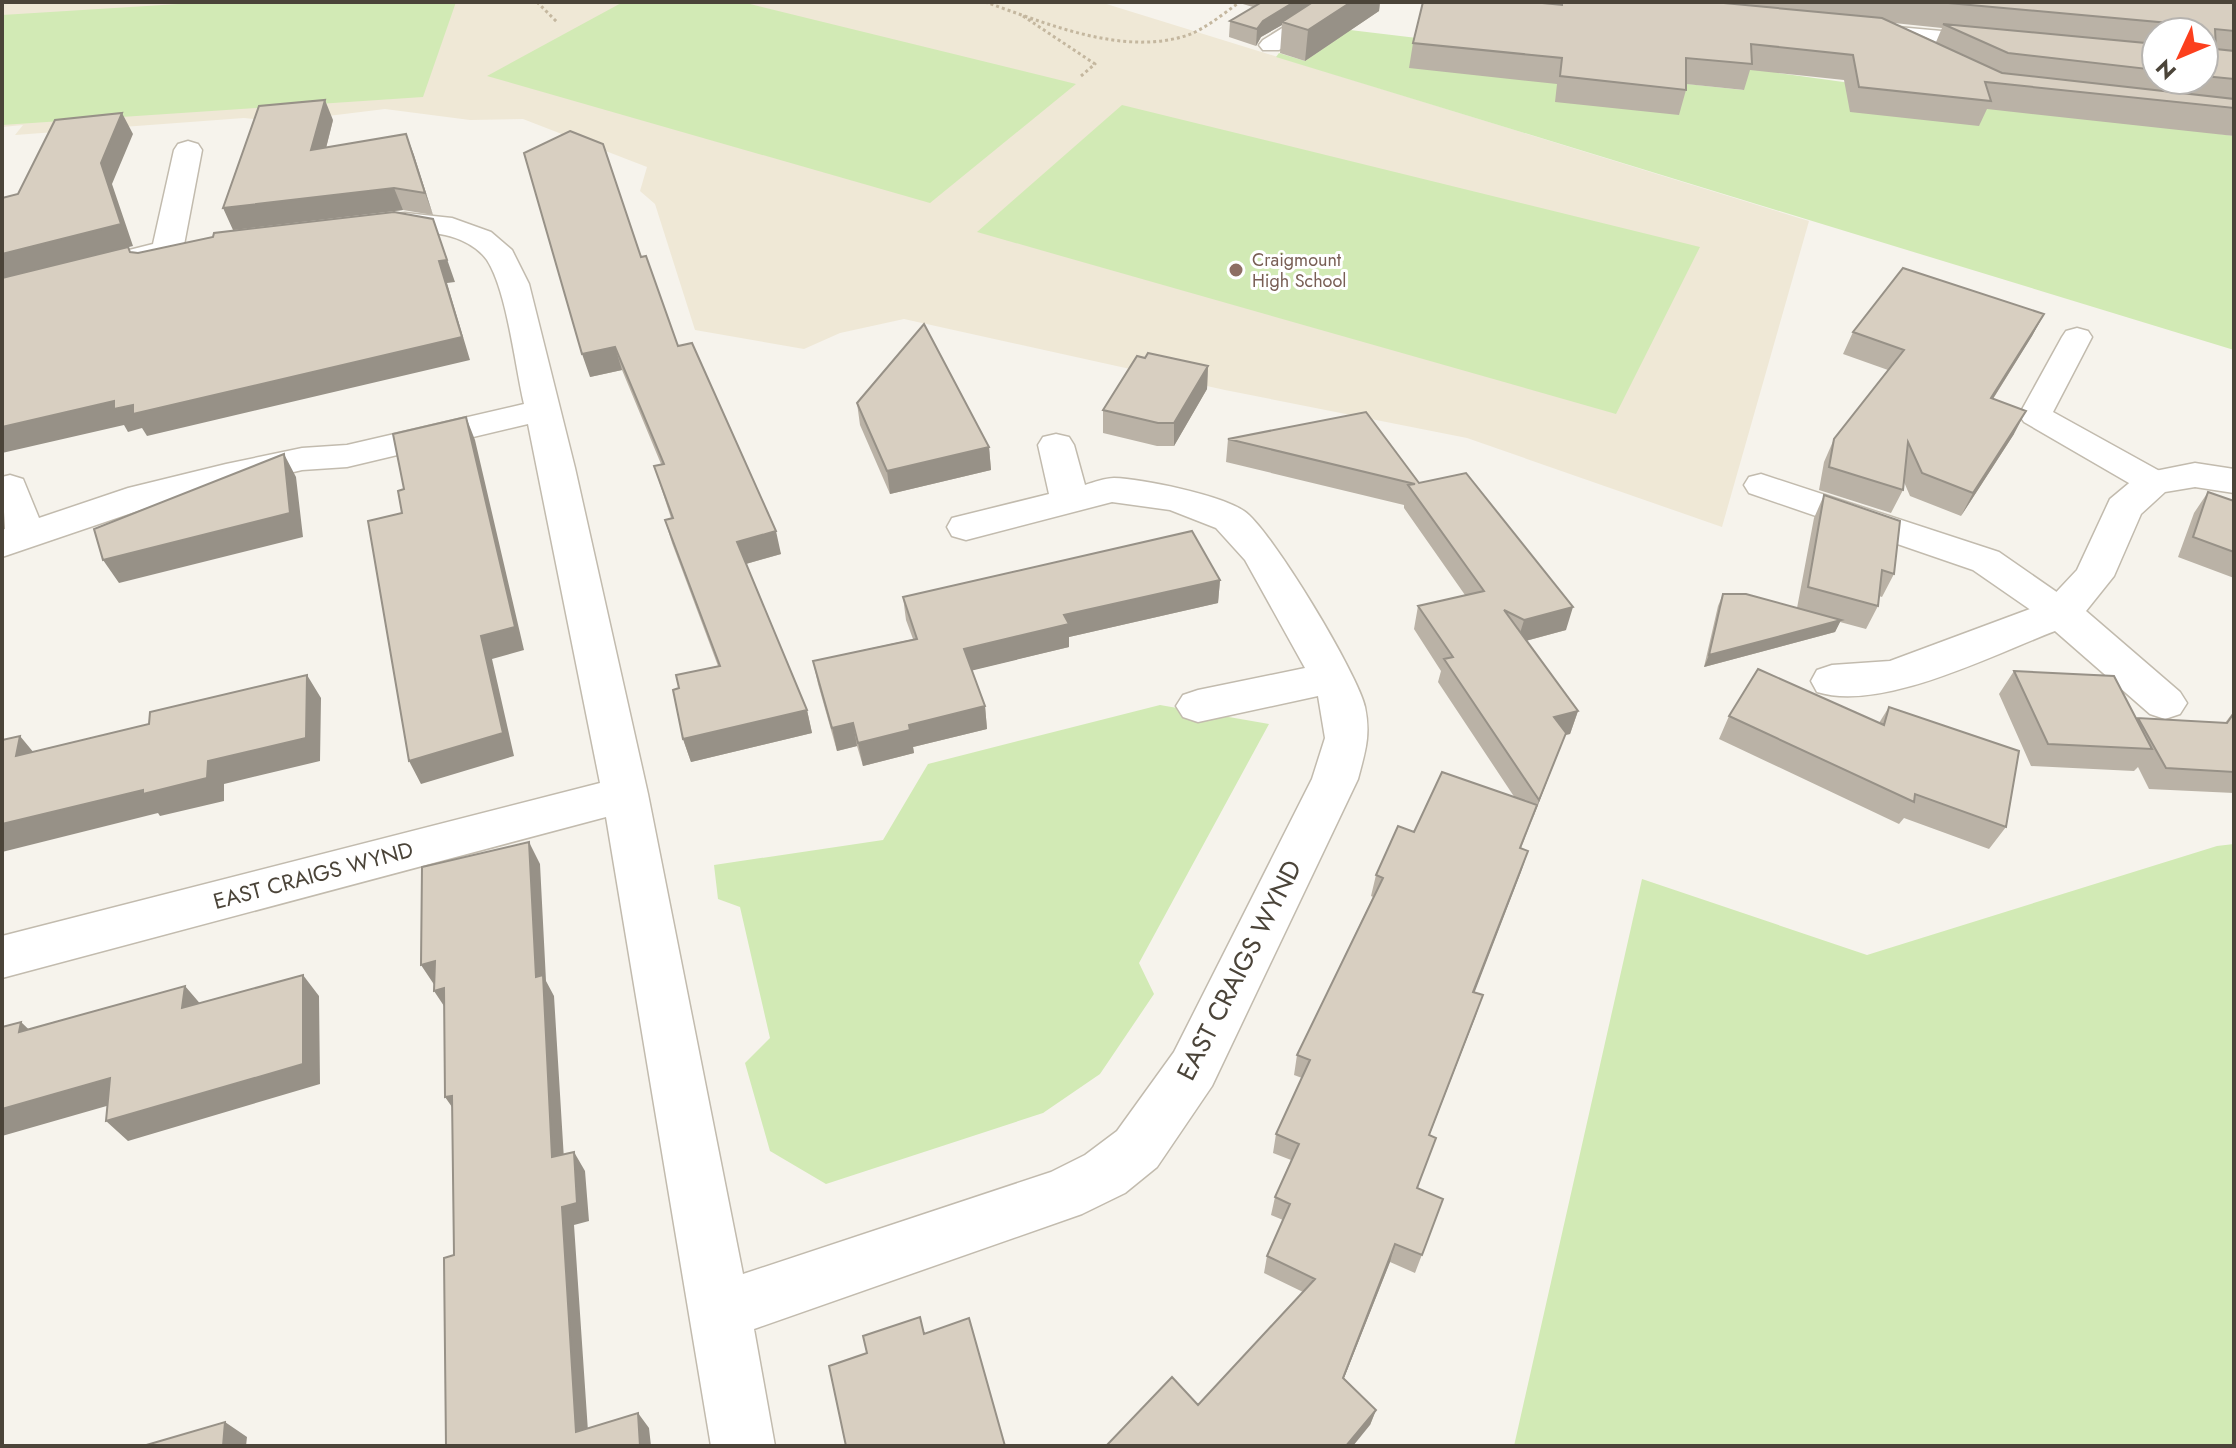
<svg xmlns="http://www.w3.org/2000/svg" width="2236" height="1448" viewBox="0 0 2236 1448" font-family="Jost,sans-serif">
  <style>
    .education { fill: #efe8d6 }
    .green { fill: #d2eab5 }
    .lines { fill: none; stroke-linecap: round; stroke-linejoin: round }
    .service-casing { stroke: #c2bbae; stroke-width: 3 }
    .minor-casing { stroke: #c2bbae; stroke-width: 3 }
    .path { stroke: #c4b79f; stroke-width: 3; stroke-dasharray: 3 3; stroke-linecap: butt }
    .service { fill: #fff; fill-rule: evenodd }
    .minor { fill: #fff; fill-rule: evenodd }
    .wall { fill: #bab2a6; fill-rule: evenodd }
    .shaded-wall { fill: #979187 }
    .building { fill: #d8cfc1; stroke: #979187; stroke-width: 2 }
    .education-dot { fill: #8d6e63; stroke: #fff; stroke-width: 3 }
    .labels { text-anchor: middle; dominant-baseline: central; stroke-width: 6; stroke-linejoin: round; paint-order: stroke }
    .far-education-label { font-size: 18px; fill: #785e54; stroke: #fff; text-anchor: start }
    .street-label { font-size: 22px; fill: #4b4439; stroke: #fff }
    .near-street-label { font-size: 26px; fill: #4b4439; stroke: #fff }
  </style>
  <rect width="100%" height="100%" fill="#f6f3ec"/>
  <!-- education -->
  <path class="education" d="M2,2h1098l709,219 -87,306 -255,-89 -242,-48 -321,-71 -64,14 -36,16 -109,-19 -40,-126 -15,-13 7,-24 -124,-48 -53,1 -85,-11 -106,13 -35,-4 -229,17 8,-10 -21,2z"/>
  <!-- green -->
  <path class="green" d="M211,2h245l-33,95 -421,28v-110z
    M623,2h119l334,82 -146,119 -443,-127z
    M1350,30l67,8 261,45 65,7 -1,-24 150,-5 -114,12 456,63v214l-958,-293 3,-4 26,8z
    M1122,105l578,142 -84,167 -639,-182z
    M1160,705l109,19 -130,239 15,31 -54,80 -57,39 -217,71 -56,-33 -25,-88 25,-25 -30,-131 -22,-8 -4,-34 169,-25 45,-76z
    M2234,844v602h-720l128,-567 225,76 350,-109z"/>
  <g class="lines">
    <defs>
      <path id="service" d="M1324,2h26l-71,48h-16l-4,-5 4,-5z
        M2077,328l11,3 4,6 -39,75 112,62 5,8 -5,8 -12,3 -12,-3 -117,-68 -5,-7 43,-78 4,-6z
        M1761,474l238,78 75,52 6,9 -6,9 -13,4 -13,-4 -75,-52 -224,-77 -5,-8 5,-8z"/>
      <path id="minor" d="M1865,24l131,12 9,3 4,5 -4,5 -9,3 -140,-15 -4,-5 4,-5z
        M188,141l10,3 4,6 -19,100 -5,7 -176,45v-20l151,-38 21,-94 4,-6z
        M405,213l47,5 39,14 21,18 17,34 46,184 73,326 95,480 308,-102 34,-17 32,-24 57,-79 138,-273 13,-41 -7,-42 -120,26 -15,-5 -7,-11 7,-11 15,-5 107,-22 -60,-108 -29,-32 -46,-18 -58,-8 -146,38 -14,-4 -5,-9 5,-9 97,-24 -11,-49 5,-8 13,-3 13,3 5,8 11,40c9,-3 20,-7 29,-7 29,1 107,17 130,33 27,18 115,165 121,196 6,29 0,45 -7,72l-146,307 -55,81 -32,26 -43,21 -328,115 21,117h-64l-105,-629 -604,161v-42l598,-153 -72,-359 -181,43 -45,3 -150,36 -150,51v-27l3,-1 -3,-52 8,-2 13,4 16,39 89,-30 98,-24 76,-16 45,-3 177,-41c-9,-38 -17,-113 -37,-144 -9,-13 -27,-22 -42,-25 -26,-6 -54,2 -80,-5l-4,-6 4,-6z
        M2195,463l39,6v24l-39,-6 -30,5 -24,22 -27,62 -28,35 94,81 7,11 -7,11 -15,5 -15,-5 -95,-83c-63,24 -173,81 -238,61l-6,-11 6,-11 15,-5 58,-4 156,-58 31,-33 33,-71 30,-25z"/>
    </defs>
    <!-- service casing -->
    <use href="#service" class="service-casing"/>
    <!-- minor casing -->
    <use href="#minor" class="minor-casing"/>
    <!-- path -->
    <path class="path" d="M537,2l21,21
      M985,2c61,21 138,55 203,33 19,-7 36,-22 52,-33
      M1023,16l72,48 -14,12"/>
    <!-- service -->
    <use href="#service" class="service"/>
    <!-- minor -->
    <use href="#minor" class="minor"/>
  </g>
  <!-- wall -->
  <path class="wall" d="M1236,2h144l-1,9 -74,50 -25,-8 2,-28 -21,12 -5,9 -27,-9 1,-16 23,-14z
    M1558,2h676v134l-247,-27 -8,17 -129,-14 -6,-32 -94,-10 -6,20 -58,-6v6l-7,25 -124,-13 2,-18 -148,-16 4,-25 144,-38zM1894,23l48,5 -6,14zM2156,32h48v48h-48z
    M333,120l-7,28 80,-14 27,81 -30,-5 -170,20z
    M641,257l37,89 103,208 -35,10 61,146 5,23 -121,29 -8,-23 -4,-51 39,-22 -46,-123 -7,-23 6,-2 -17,-52 7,-2 -39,-94 -32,7z
    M2044,314l-12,22 -39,63 21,35 -53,82 -51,-20 -6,-14 -1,8 -12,23 -72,-23 5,-28 10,-23 54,-69 -45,-16 10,-22z
    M1145,358l63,8 -1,23 -33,57h-17l-54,-13v-23z
    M857,403l132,44 2,23 -101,24 -30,-69z
    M1228,439l191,44 147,147 -40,11 52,70 -8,23 -5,1 -44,113 7,3 -54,141 2,23 -47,120 -11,53 25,11 -28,74 -25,-11 -46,116 32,32 -6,15 -172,-20 105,-113 -39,-19 3,-17 16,-36 -12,-5 4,-18 16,-37 -18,-7 3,-19 26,-56 -8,-3 3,-20 76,-158 -2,-1 5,-21 38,-43 101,-34 -77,-116 3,-11 -27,-42 4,-23 47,-11 -61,-87v-3l-178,-43z
    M2208,492l26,9v77l-56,-21 16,-44z
    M1824,495l70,79 -12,23 -3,-1 -1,10 -12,23 -26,-7 -5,10 -131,35 14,-61 5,-12 74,14 17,-90z
    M1220,580l-2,23 -149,34v10l-97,23 13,36 2,23 -74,18 1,6 -51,13 -6,-20 -20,5 -19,-67 -5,-23 100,-22 -7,-19 -3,-23z
    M2014,671l123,49 1,-2 87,5 9,-12v82l-85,-4 -11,-22 -4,4 -103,-5 -32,-72z
    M1889,707l117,120 -17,22 -85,-31 -5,6 -180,-85 10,-23 150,7z"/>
  <!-- shaded-wall -->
  <path class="shaded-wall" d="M1294,2h24l-36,20v3l-21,12 -5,9 1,-17 6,-8z
    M1351,2h29l-1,9 -74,50 3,-31z
    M325,100l8,20 -13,52 -9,-22z
    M122,113l11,21 -21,50 21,62 -131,33v-25l99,-91z
    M406,134l8,21 19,60 -8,-22z
    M394,188l9,22 -170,20 -10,-22z
    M433,219l22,63 -8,1 23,77 -323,76 -5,-8 -14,4 -4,-7 -122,28v-26l437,-166z
    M2044,314l-12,22 -53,85 12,-23z
    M615,347l7,23 -32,7 -8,-23z
    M1208,366l-1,23 -33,57v-23z
    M2026,411l-12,23 -53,82 12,-23z
    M466,417l9,23 49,210 -32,9 22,97 -93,28 -12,-23 72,-125z
    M989,447l2,23 -101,24 -3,-23z
    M284,454l12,23 7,60 -184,46 -16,-23z
    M776,531l5,23 -39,11 -5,-23z
    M1220,580l-2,23 -149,34v10l-103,25 -2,-23 100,-34z
    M1573,607l-7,23 -49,13 7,-23z
    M1841,620l-6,12 -131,35 5,-12z
    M307,675l14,23 -1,63 -96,23v17l-64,15 -2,-3 -156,39v-28l206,-63z
    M985,706l2,23 -74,18 1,6 -51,13 -5,-23 51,-18z
    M807,710l5,23 -121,29 -8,-23z
    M1578,711l-8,23 -5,1 -34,88 8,-23 15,-83z
    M853,723l4,23 -20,5 -5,-23z
    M20,736l19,23 -23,-3z
    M529,842l11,22 6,117 8,15 11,180 -13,-19 -16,-180z
    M1528,851l-7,21 -54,140 6,-20z
    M435,961v25l-14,-21z
    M303,975l16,21 1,88 -192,57 -22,-20z
    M185,986l18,21 -21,1z
    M444,988l4,24 -14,-21z
    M1483,995l-7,20 -54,139 7,-19z
    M21,1022l22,21 -24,-11z
    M110,1078l21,21 -129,37v-27z
    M452,1096l7,21 -14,-20z
    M574,1152l11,19 4,50 -15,4 15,221 -13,-14 -14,-225z
    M1395,1244l-5,18 -52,131 5,-15z
    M1376,1410l-6,15 -17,21h-7z
    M638,1413l11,15 2,18h-11z
    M225,1422l22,15 -1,9h-23z"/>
  <!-- building -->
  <path class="building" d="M1262,2h32l-31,19 -6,8 -27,-8z
    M1313,2h38l-43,28 -26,-8z
    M1423,2h109l30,3v-3h151l169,16 120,55 232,26v9l-249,-26 6,19 -132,-14 -6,-32 -102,-11 1,20 -66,-6v32l-126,-14 2,-18 -149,-15z
    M1937,2h297v29l-19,-2 1,20 18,2v28l-30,-3v-44h-33l-2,-9z
    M1943,24l213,20v26l-148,-17z
    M325,100l-14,50 95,-16 19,59 -31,-5 -171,20 36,-102z
    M122,113l-21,50 20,61 -119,30v-56l16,-4 37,-74z
    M570,131l33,13 38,113 5,-1 32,90 14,-3 84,188 -39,11 70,168 -124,29 -10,-49 6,-2 -3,-13 44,-9 -55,-146 8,-2 -19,-52 10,-2 -49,-117 -33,7 -58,-201z
    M394,212l39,7 14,41 -8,1 23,76 -329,77v-9l-19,4v-8l-112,26v-149l126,-31 2,5 8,1 75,-16 1,-4z
    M1903,268l141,46 -53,84 35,13 -53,82 -51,-20 -14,-31 -5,48 -74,-23 5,-28 70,-89 -51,-18z
    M924,324l65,123 -102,24 -30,-68z
    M1148,353l60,13 -34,57h-16l-55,-13 34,-54 8,2z
    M1366,412l53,71 47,-10 107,134 -49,13 -20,-10 74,101 -24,6 12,16 -27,67 -95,-141 9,-2 -35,-51 66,-15 -76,-106 7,-1 -187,-45z
    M466,417l49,210 -34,9 22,97 -94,28 -41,-240 34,-8 -4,-22 6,-2 -11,-55z
    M284,454l6,59 -187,47 -9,-31z
    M2208,492l26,9v51l-41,-15z
    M1824,495l76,26 -6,53 -12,-4 -4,36 -70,-19z
    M1192,531l28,49 -156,35 5,9 -105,25 21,57 -76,19 1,5 -52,13 -5,-20 -21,5 -19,-67 104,-22 -14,-42z
    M1723,594h23l95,26 -132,35z
    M1758,669l126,56 5,-18 130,44 -13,76 -91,-33 -1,8 -185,-86z
    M2014,671l100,5 38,73 -104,-5z
    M307,675l-1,63 -98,23 -1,17 -64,16v-4l-141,34v-84l18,-4 -4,20 133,-32 1,-12z
    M2234,713v59l-68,-4 -28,-50 89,5z
    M1442,772l95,33 -17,43 8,3 -55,141 10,3 -54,140 7,3 -19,50 26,11 -21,56 -27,-11 -52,134 33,32 -30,36h-240l66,-69 26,28 117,-126 -48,-23 23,-52 -15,-7 24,-53 -23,-10 34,-74 -13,-5 86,-177 -7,-3 22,-49 16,6z
    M529,842l7,135 7,-2 9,182 22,-5 3,51 -15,4 14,225 62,-19 2,33h-194l-2,-188 10,-3 -2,-159 -7,1 -1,-109 -10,3 1,-30 -14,4 1,-98z
    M303,975v89l-197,57 4,-43 -108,31v-82l19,-5 -2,10 166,-46 -3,22z
    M920,1317l4,17 45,-16 36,128h-159l-17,-80 38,-13 -4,-17z
    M225,1422l-2,24h-80z"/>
  <!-- markers -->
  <circle class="education-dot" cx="1236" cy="270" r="8"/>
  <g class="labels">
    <!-- far-education labels -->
    <g class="far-education-label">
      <text x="1252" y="260">Craigmount<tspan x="1252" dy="21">High School</tspan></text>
    </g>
    <!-- street labels -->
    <g class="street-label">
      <text transform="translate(313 875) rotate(-15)">EAST CRAIGS WYND</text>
    </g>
    <!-- near-street labels -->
    <g class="near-street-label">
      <text transform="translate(1239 970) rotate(-63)">EAST CRAIGS WYND</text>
    </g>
  </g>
  <!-- border -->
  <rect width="2236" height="1448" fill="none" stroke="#4b4439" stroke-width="8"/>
  <!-- north arrow -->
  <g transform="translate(2180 56) rotate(226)"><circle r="38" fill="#ffffff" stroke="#b7b4b0" stroke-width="2"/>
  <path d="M0-6L14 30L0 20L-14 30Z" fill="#fc3f1d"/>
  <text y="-12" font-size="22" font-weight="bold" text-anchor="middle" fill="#4b4439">N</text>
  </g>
</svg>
